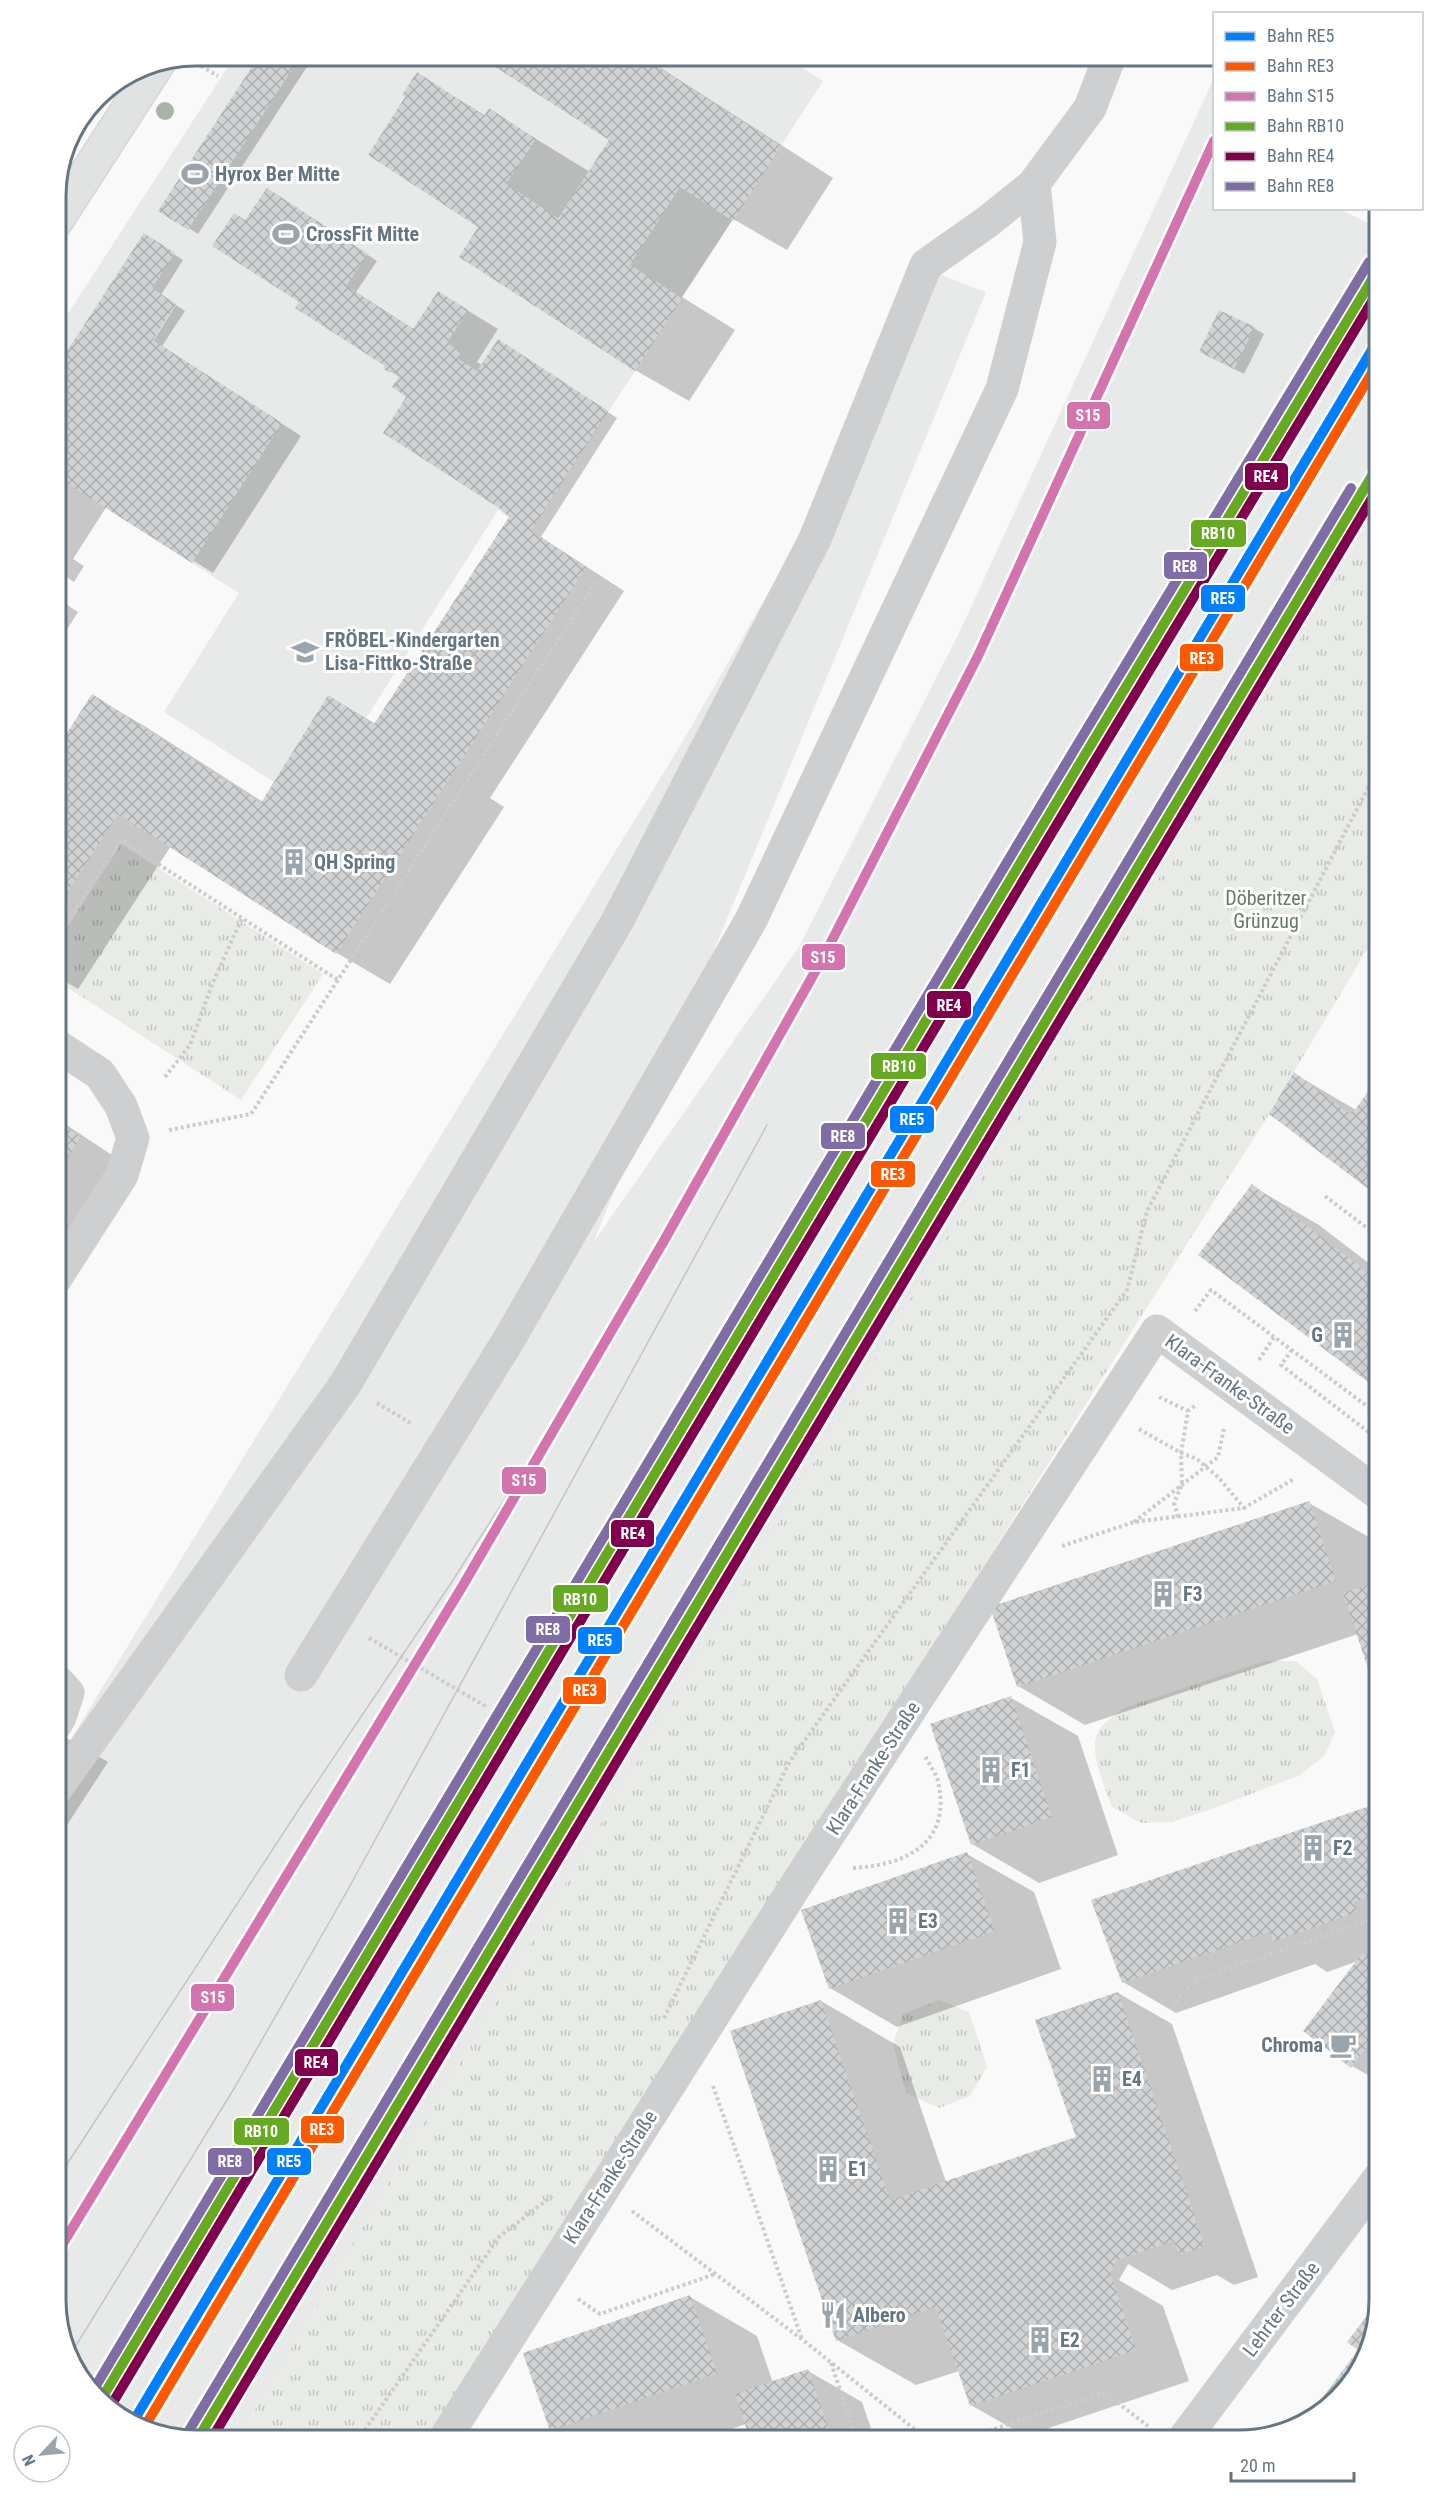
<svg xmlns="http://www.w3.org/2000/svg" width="1435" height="2496" viewBox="0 0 1435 2496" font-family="'Roboto Condensed',sans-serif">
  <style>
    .built { fill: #e8e9e9 }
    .park { fill: url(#park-tufts) }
    .shadow { fill: #0003 }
    .building { fill: url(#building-cross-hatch) }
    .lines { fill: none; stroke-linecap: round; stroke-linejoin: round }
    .major-casing { stroke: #d5d6d7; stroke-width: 36 }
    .path { stroke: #cbcccd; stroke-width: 4; stroke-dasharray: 3 3; stroke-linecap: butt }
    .minor { stroke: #cecfd0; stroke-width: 33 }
    .major { stroke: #e1e2e2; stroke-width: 33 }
    .tram { stroke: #c3c5c6; stroke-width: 1.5 }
    .rail-1-casing { stroke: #fff; stroke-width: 15 }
    .rail-2-casing { stroke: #fff; stroke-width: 15 }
    .rail-3-casing { stroke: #fff; stroke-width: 15 }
    .rail-4-casing { stroke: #fff; stroke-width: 15 }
    .rail-5-casing { stroke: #fff; stroke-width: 15 }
    .rail-6-casing { stroke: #fff; stroke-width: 15 }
    .rail-1 { stroke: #0080ff; stroke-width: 10 }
    .rail-2 { stroke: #ff5900; stroke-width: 10 }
    .rail-3 { stroke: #d474ae; stroke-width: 10 }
    .rail-4 { stroke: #6a2; stroke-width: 10 }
    .rail-5 { stroke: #80004d; stroke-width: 10 }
    .rail-6 { stroke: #816da6; stroke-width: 10 }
    .tree { fill: #a9b3a7 }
    .labels { text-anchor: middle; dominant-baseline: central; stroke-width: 6; stroke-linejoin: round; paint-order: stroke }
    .poi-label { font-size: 20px; font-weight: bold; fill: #657683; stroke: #fff; text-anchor: start }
    .park-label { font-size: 20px; fill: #687a64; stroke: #fff }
    .street-label { font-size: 20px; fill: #657683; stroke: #fff }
    .rim { fill: none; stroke: #657683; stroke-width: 3 }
    .line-badge { stroke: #fff; stroke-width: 2 }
    .badge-label { font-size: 16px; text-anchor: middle; font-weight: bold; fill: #fff }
  </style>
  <defs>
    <pattern id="park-tufts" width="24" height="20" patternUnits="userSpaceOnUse" patternTransform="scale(1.5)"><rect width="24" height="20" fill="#e8ebe6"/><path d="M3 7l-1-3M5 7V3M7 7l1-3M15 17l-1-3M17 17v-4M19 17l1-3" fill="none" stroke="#c0c3c0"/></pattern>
    <pattern id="building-cross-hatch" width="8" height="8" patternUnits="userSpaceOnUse" patternTransform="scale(1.5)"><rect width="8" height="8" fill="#d0d2d3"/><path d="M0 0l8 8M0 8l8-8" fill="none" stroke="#acafb1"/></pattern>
  </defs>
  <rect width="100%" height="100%" fill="#f9f9f9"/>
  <!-- built -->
  <path class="built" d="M235,56h549l39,25 -292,450 -33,-21 -233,368 -4,-75 13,-21 -110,-70 75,-119 -183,-117v-144z
    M1214,78v130l125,1 34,16 6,-11v291l-1142,1935h-50l-69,-23 -48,-55 -14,-62v-537l624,-1017 132,-229 103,-252 71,27 -393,951 206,-296 161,-316z"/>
  <!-- park -->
  <path class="park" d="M1379,505v424l-110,185 -837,1326h-195z
    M121,844l202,130 -82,126 -185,-120v-35z
    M1264,1661h32l21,18 18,53 -10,23 -25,20 -88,34 -41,13 -30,1 -29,-16c-7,-20 -25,-58 -13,-77 7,-9 17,-16 25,-22z
    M939,2000l30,12 18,55 -17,29 -31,12 -33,-15 -13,-49 10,-30z"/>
  <!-- shadow -->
  <path class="shadow" d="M261,56h53l-116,178 -37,-24z
    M481,56h161l191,122 -46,72 -54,-31 -51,78 53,33 -46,71 -54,-31 -155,-143 -73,-130 10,-23 69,42 3,-6 101,62 21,-32z
    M277,195l100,66 -21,31 59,38 24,-37 59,36 -21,33 5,3 26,-19 109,72 -76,119 83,54 -134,207 14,9 -114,177 -53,-31 -166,-107 -93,143 -22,-13v-223l37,-57 53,31 117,75 66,-105 47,27 143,-200 -111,-127 -8,-20 -15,-9 2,-3 -86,-64 -56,-80z
    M144,235l39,25 -22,35 -10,45h3l22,-35 9,6 -23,35 139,90 -88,137 -106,-67 -34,53 11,7 -10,16 -11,-7 -7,11v-216z
    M1254,328l10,6 -20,40 -34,-17z
    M56,598l22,14 -22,35z
    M1295,1074l61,36 23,-31v117l-108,-82z
    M56,1118l77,51 -77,119z
    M1252,1186l67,39 60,46v117l-179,-133z
    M1309,1503l67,38 3,11v144l-21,-62 -273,91 -67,-39z
    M1011,1698l67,38 40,119 -79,28 -67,-39z
    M56,1732l52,30 -52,80z
    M1379,1804v149l-10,4 10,6v106l-6,9 -21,-12 -47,-35 53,-70 -31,11 -12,-8 -139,49 -53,-31 -30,-81z
    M967,1854l67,38 27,77 -164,58 -67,-39z
    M1118,1993l54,31 86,253 -24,8 -17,-10 -45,15 -44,-26 -9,16 44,26 26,75 -164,55 -54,-31 -12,-34 -43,14 -79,-45 -16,-339 79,46 46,135 131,-44z
    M690,2297l67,39 16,47 35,-12 54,31 13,38h-123l-6,-16 -47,16h-129l-18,-10z"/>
  <!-- building -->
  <path class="building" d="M259,56h42l-113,174 -30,-19z
    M478,56h163l140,90 -48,75 -53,-34 -50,78 52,33 -47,73 -176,-114 19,-30 -110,-72 37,-58 -3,-2 15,-23 67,44 5,-8 47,31 -30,45 52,34 51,-78z
    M267,188l101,66 -22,32 67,43 25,-38 30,19 -21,33 14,9 -4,6 20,13 21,-32 110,72 -77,120 55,36 -250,387 -218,-140 -62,96v-160l36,-56 169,109 67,-108 46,29 135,-207 -10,-9 -116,-75 23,-36 -14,-10 8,-12 -9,-5 -1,3 -7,-4 2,-3 -90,-58 4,-6 -87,-56 22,-33 11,7z
    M144,233l31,20 -23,35 24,16 -23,36 129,83 -90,140 -124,-79 -12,19v-135z
    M1219,310l36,17 -21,42 -35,-17z
    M1294,1072l57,43 28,-38v120l-110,-83z
    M56,1121l25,16 -25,38z
    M1252,1184l127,97v109l-181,-135z
    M1309,1501l27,80 -319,106 -27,-80z
    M1379,1581v114l-2,1 -34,-103z
    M1011,1696l41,121 -81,28 -41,-121z
    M1379,1803v90l-25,9 3,10 -84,30 -4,-10 -147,51 -31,-83z
    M967,1852l28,79 -166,58 -28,-79z
    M1363,1952l16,12v67l-28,37 -48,-37z
    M1118,1992l87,254 -25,9 -6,-14 -57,19 -7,13 26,77 -166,56 -34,-99 -100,34 -106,-310 91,-31 69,200 186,-63 -41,-117z
    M690,2295l27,78 -167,58 -27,-78z
    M1376,2304l2,1 -22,73 -55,48 -8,2 15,-20 4,4 46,-62 -11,-8z
    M808,2369l25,71h-83l-15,-46z"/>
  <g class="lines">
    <defs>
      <path id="major" d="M56,221l102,-158"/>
    </defs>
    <!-- major casing -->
    <use href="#major" class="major-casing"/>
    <!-- path -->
    <path class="path" d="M196,63l22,13
      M56,938l65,-98 217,140
      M165,1077l25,-32 23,-63 29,-64
      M169,1130l82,-16 346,-534
      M1325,1196l54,41
      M1195,1311l16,-21 168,125
      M1292,1350l-11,15 98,75
      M1259,1360l15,-23
      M1159,1397l29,14
      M377,1403l35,21
      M1139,1429l42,24 16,6 22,19 25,30
      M1178,1517l-4,-14 8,-19 -1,-31 7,-42 7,-5
      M1134,1522l84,-65 6,-29
      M1062,1546l72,-24 110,-14 50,-29
      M369,1638l118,69
      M853,1868c54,-3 99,-25 85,-87 -2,-8 -9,-17 -13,-25
      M1172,2007l22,-27 185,-63
      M664,2018l126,-257 337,-471 20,-79 232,-444
      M713,2086l89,253
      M632,2211l171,129 125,100
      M578,2299l22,15 115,-40
      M831,2363l26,77
      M358,2440l141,-203 53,-41
      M960,2440l145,-47 43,33"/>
    <!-- minor -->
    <path class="minor" d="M56,1278l66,-103 11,-37 -12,-32 -21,-32 -44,-29
      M301,1675l207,-334 243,-421 251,-531 38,-147 -6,-58
      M56,1724l4,-7 8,-24 -12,-13
      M56,1789l290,-406 272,-463 197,-381 111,-274 61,-43 46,-37 57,-77 20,-52
      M444,2440l361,-569 352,-540 222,163
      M1183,2440l196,-262"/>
    <!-- major -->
    <use href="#major" class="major"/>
    <!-- tram -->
    <path class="tram" d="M56,2181l247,-378 148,-220 109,-170 105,-174
      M69,2357l166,-270 111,-194 421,-768"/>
    <defs>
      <path id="rail-1" d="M133,2422l1246,-2084"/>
      <path id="rail-2" d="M145,2426l1234,-2065"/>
      <path id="rail-3" d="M56,2255l406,-668 203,-348 160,-285 153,-298 236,-515"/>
      <path id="rail-4" d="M102,2398l984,-1645 293,-485
        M197,2440l1182,-1976"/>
      <path id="rail-5" d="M112,2404l984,-1645 283,-469
        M211,2440l1160,-1940"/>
      <path id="rail-6" d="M94,2389l982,-1642 293,-485
        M187,2434l1164,-1946"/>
    </defs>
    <!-- rail-1 casing -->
    <use href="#rail-1" class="rail-1-casing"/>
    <!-- rail-2 casing -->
    <use href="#rail-2" class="rail-2-casing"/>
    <!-- rail-3 casing -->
    <use href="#rail-3" class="rail-3-casing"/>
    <!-- rail-4 casing -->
    <use href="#rail-4" class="rail-4-casing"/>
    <!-- rail-5 casing -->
    <use href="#rail-5" class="rail-5-casing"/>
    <!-- rail-6 casing -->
    <use href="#rail-6" class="rail-6-casing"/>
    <!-- rail-1 -->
    <use href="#rail-1" class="rail-1"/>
    <!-- rail-2 -->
    <use href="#rail-2" class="rail-2"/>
    <!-- rail-3 -->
    <use href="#rail-3" class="rail-3"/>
    <!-- rail-4 -->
    <use href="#rail-4" class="rail-4"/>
    <!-- rail-5 -->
    <use href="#rail-5" class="rail-5"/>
    <!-- rail-6 -->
    <use href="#rail-6" class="rail-6"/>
  </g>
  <!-- trees -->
  <circle class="tree" cx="165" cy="111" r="9"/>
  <!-- icons -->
  <defs>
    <symbol id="stadium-bare" viewBox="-9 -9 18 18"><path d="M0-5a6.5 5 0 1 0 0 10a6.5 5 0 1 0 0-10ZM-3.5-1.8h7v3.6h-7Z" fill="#99a4ac" stroke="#fff" stroke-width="2.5" paint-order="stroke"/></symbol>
    <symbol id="school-bare" viewBox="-9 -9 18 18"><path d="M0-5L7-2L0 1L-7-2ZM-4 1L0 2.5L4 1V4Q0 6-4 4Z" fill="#99a4ac" stroke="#fff" stroke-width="2.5" paint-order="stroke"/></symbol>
    <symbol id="building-bare" viewBox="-9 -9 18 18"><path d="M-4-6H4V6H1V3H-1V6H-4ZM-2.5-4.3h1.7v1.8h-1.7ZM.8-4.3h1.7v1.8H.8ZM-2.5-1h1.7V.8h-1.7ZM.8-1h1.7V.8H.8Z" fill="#99a4ac" stroke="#fff" stroke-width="2.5" paint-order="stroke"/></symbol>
    <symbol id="cafe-bare" viewBox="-9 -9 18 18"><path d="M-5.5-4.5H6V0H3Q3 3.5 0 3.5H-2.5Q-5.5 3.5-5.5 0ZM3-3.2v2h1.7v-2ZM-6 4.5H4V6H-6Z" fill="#99a4ac" stroke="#fff" stroke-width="2.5" paint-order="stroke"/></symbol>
    <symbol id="restaurant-bare" viewBox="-9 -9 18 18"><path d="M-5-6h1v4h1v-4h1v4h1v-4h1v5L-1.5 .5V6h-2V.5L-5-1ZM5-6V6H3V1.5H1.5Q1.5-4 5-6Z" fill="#99a4ac" stroke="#fff" stroke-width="2.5" paint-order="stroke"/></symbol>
  </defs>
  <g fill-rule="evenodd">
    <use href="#stadium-bare" x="176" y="155" width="38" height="38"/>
    <use href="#stadium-bare" x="267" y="215" width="38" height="38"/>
    <use href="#school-bare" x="286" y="633" width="38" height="38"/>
    <use href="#building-bare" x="275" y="843" width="38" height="38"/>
    <use href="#building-bare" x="1324" y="1316" width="38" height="38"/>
    <use href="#building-bare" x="1144" y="1575" width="38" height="38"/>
    <use href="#building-bare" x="972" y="1751" width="38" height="38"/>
    <use href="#building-bare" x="1294" y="1829" width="38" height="38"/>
    <use href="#building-bare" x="879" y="1902" width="38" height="38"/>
    <use href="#cafe-bare" x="1324" y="2026" width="38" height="38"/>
    <use href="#building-bare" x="1083" y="2060" width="38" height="38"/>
    <use href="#building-bare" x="809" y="2150" width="38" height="38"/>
    <use href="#restaurant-bare" x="814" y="2296" width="38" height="38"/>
    <use href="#building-bare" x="1021" y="2321" width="38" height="38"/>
  </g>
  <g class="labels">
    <!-- poi labels -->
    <g class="poi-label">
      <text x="215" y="174">Hyrox Ber Mitte</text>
      <text x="306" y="234">CrossFit Mitte</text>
      <text x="325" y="640">FRÖBEL-Kindergarten<tspan x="325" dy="23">Lisa-Fittko-Straße</tspan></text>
      <text x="314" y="862">QH Spring</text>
      <text x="1323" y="1335" text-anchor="end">G</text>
      <text x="1183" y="1594">F3</text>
      <text x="1011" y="1770">F1</text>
      <text x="1333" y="1848">F2</text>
      <text x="918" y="1921">E3</text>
      <text x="1323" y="2045" text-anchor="end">Chroma</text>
      <text x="1122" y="2079">E4</text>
      <text x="848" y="2169">E1</text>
      <text x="853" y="2315">Albero</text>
      <text x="1060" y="2340">E2</text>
    </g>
    <!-- park labels -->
    <g class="park-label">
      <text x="1266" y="898">Döberitzer<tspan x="1266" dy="23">Grünzug</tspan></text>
    </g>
    <!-- street labels -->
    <g class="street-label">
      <text transform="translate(1230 1384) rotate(36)">Klara-Franke-Straße</text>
      <text transform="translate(873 1768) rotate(-57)">Klara-Franke-Straße</text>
      <text transform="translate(610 2177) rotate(-57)">Klara-Franke-Straße</text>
      <text transform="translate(1281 2309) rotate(-53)">Lehrter Straße</text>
    </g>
  </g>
  <!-- crop -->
  <path d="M0 0H1435V2496H0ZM196 66H1239A130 130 0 0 1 1369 196V2300A130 130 0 0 1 1239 2430H196A130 130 0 0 1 66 2300V196A130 130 0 0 1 196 66Z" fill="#fff" fill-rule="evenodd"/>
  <path class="rim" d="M196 66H1239A130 130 0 0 1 1369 196V2300A130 130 0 0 1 1239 2430H196A130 130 0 0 1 66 2300V196A130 130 0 0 1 196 66Z"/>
  <g class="line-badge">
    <rect x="1066" y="401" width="45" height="29" rx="6" fill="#d474ae"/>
    <rect x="1244" y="462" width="45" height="29" rx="6" fill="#80004d"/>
    <rect x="1190" y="519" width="57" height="29" rx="6" fill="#6a2"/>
    <rect x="1163" y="551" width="45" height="29" rx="6" fill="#816da6"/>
    <rect x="1200" y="584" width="46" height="29" rx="6" fill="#0080ff"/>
    <rect x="1179" y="643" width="45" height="29" rx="6" fill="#ff5900"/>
    <rect x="801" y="943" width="45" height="28" rx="6" fill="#d474ae"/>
    <rect x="926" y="990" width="46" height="29" rx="6" fill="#80004d"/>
    <rect x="870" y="1052" width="57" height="28" rx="6" fill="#6a2"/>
    <rect x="889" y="1105" width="46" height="29" rx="6" fill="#0080ff"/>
    <rect x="820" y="1122" width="46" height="28" rx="6" fill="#816da6"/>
    <rect x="870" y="1160" width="46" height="28" rx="6" fill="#ff5900"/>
    <rect x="501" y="1466" width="46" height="29" rx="6" fill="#d474ae"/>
    <rect x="610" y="1519" width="45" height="29" rx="6" fill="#80004d"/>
    <rect x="552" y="1584" width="57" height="29" rx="6" fill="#6a2"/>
    <rect x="525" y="1615" width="46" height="29" rx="6" fill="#816da6"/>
    <rect x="577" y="1626" width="46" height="29" rx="6" fill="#0080ff"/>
    <rect x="562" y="1676" width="45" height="29" rx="6" fill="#ff5900"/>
    <rect x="190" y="1983" width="45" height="29" rx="6" fill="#d474ae"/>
    <rect x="294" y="2048" width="45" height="29" rx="6" fill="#80004d"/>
    <rect x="300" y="2115" width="45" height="29" rx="6" fill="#ff5900"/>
    <rect x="233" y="2117" width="57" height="29" rx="6" fill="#6a2"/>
    <rect x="266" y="2147" width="46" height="29" rx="6" fill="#0080ff"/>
    <rect x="207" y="2147" width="46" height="29" rx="6" fill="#816da6"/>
  </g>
  <g class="badge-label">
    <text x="1088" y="421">S15</text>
    <text x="1266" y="482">RE4</text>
    <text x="1218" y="539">RB10</text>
    <text x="1185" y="572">RE8</text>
    <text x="1223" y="604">RE5</text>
    <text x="1202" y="664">RE3</text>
    <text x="823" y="963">S15</text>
    <text x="949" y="1011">RE4</text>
    <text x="899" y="1072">RB10</text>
    <text x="912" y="1125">RE5</text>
    <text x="843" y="1142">RE8</text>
    <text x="893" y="1180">RE3</text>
    <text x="524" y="1486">S15</text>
    <text x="633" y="1539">RE4</text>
    <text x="580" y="1605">RB10</text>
    <text x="548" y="1635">RE8</text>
    <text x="600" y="1646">RE5</text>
    <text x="585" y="1696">RE3</text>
    <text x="213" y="2003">S15</text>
    <text x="316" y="2068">RE4</text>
    <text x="322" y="2135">RE3</text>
    <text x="261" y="2137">RB10</text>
    <text x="289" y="2167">RE5</text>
    <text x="230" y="2167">RE8</text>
  </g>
  <!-- legend -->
  <rect x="1213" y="12" width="210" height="198" fill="#ffffff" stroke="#c1c8cd" stroke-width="1.5"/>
  <rect x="1225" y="32" width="30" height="9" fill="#0080ff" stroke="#c1c8cd" stroke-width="1.5"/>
  <text x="1267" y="42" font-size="18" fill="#657683">Bahn RE5</text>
  <rect x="1225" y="62" width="30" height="9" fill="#ff5900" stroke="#c1c8cd" stroke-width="1.5"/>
  <text x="1267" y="72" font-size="18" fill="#657683">Bahn RE3</text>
  <rect x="1225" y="92" width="30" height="9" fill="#d474ae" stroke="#c1c8cd" stroke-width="1.5"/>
  <text x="1267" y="102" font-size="18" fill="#657683">Bahn S15</text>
  <rect x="1225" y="122" width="30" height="9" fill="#66aa22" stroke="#c1c8cd" stroke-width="1.5"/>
  <text x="1267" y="132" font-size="18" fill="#657683">Bahn RB10</text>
  <rect x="1225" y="152" width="30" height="9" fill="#80004d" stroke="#c1c8cd" stroke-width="1.5"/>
  <text x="1267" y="162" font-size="18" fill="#657683">Bahn RE4</text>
  <rect x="1225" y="182" width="30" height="9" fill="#816da6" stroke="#c1c8cd" stroke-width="1.5"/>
  <text x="1267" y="192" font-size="18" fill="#657683">Bahn RE8</text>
  <!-- north arrow -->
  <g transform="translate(42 2454) rotate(244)"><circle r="28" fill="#ffffff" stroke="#c1c8cd" stroke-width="1.5"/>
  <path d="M0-4.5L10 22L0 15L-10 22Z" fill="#99a4ac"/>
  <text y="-9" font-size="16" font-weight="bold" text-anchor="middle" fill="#657683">N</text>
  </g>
  <!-- scale -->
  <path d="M1231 2472v9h123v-9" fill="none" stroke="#657683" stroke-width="3"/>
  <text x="1240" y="2472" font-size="18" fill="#657683" stroke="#ffffff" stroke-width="4.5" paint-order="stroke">20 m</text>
</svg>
